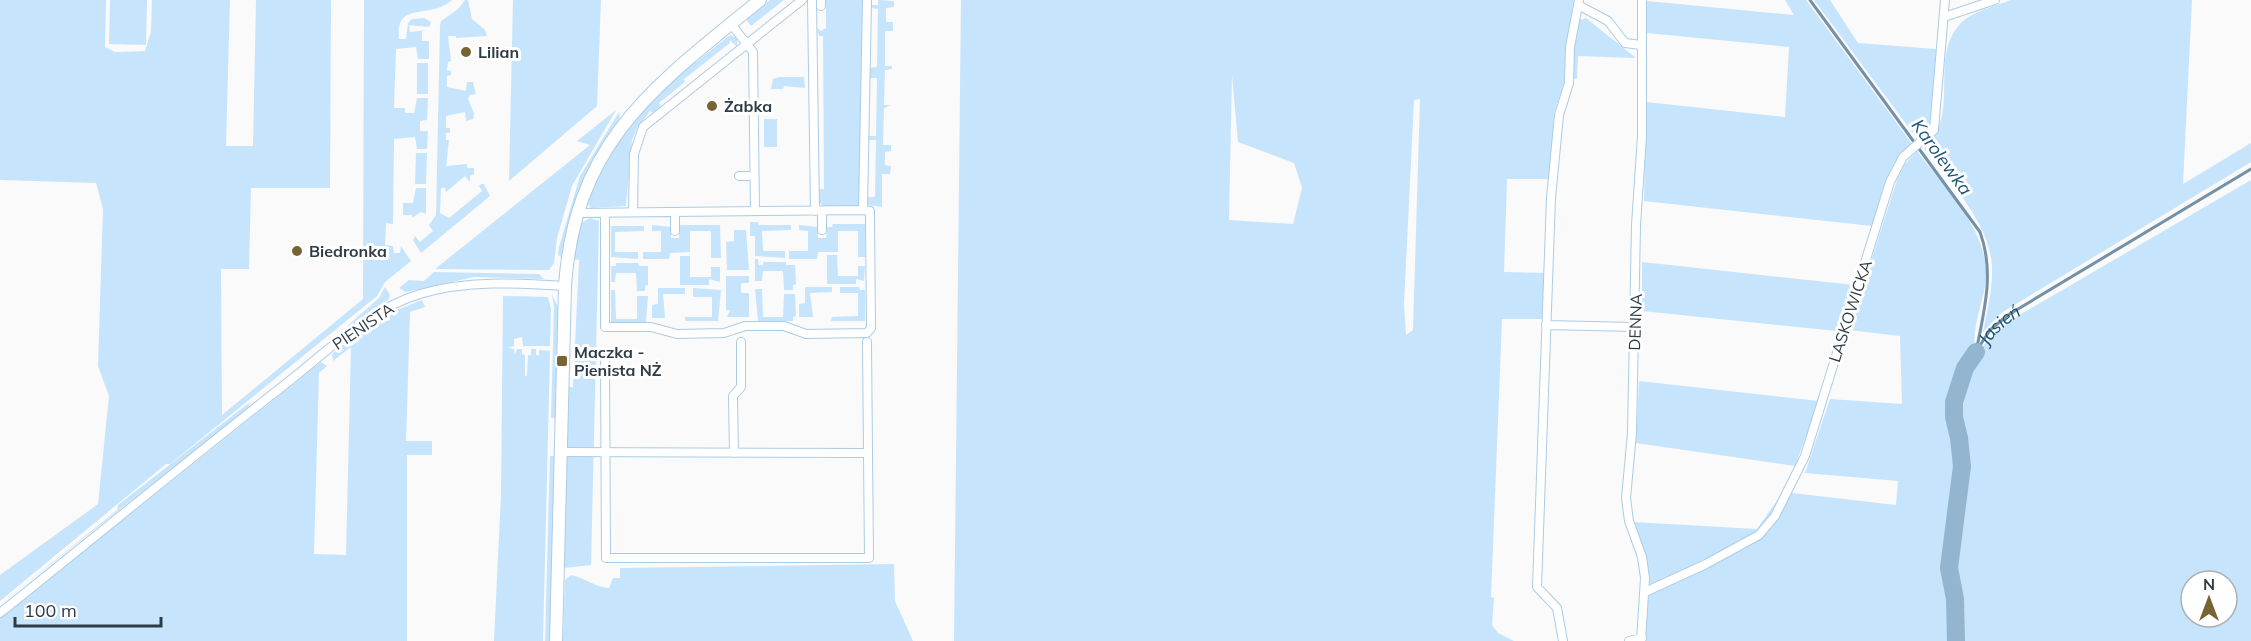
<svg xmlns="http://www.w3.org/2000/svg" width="2251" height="641" viewBox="0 0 2251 641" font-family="Mulish,sans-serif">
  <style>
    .green { fill: #c6e4fb; fill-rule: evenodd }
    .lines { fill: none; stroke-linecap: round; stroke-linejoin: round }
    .stream { stroke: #7591a6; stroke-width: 3 }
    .river { stroke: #94b5cf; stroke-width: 18 }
    .street-casing { stroke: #abcce5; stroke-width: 10 }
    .secondary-casing { stroke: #abcce5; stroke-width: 14 }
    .street { stroke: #fff; stroke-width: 8 }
    .secondary { stroke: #fff; stroke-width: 12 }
    .poi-dot { fill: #766533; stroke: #fff; stroke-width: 2 }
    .labels { text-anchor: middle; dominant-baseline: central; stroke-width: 6; stroke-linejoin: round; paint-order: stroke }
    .poi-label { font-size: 16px; font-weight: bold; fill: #2e3c46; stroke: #fff; text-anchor: start }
    .street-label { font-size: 16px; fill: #2e3c46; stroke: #fff }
    .water-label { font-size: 18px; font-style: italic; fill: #1a5174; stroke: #fff }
  </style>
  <rect width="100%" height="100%" fill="#fafafa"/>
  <!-- green -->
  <path class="green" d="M0,0h106l-1,47 10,5 30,-1 6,-19 1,-32h78l-4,146h27l3,-146h75l-1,188h-79l-2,81h-28l1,146 141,-116 1,-299h88c-22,20 -57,0 -53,39h7l2,-16 4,-4 12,-1 7,4 -2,5 -20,-2 1,7 19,-2 -7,1v10h7v18h-11l-2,-12 -20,2 -2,59h11v5h9l3,-15h11l-1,22 -7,1v10h8l-1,18h-10l-2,-12 -21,2 -1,85 -7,-1 -1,22 8,1 1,7h6l1,-7 10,15 -26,21 -8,14 -207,168h-4l-166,137v-26l98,-71 11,-108 -11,-30 5,-157 -7,-26 -96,-3z
    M110,0h37l-1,45 -37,-1z
    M465,0h3l4,19 13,11 2,6 -31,2v-2h-8l3,25 -3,1 -1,8 4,1v4l-4,1v11l19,4 1,-9h6l3,12 -6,1 -2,4 6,14 -1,6 -7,2 -1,-9 -19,4v12h4v5h-4v7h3l-3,26 21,-2v4h7v6l-4,2v6l-5,-6 -19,16 -1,-4h-4l-1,25 9,5 33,-27 -3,-5 2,-2h3l6,12 -69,57 -8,-13 2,-4 5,6 13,-11 -4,-6 7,-10 4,-189 1,-5 17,-12z
    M513,0h88l-4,106 -88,75z
    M770,0h14l-33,26 -5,-7z
    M826,0h38l-5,205 -2,2h-33l-5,-5 -1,-13h6l-1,-153h-4l-2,-8 4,3 5,-3z
    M878,0l16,1v6l-8,1v14h7v9h-8v35h7v3l-7,1 -1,35h7l-7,3 -1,37h8v6l-6,1v13l6,1 -1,8h-8v33l-14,-2v-8h7l1,-57h-8l1,-4h7l1,-58h-7v-10l7,-1 1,-58 -7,-1v-3h7z
    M961,0h613l-2,10 9,10 5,-2 50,40 -58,-2 -1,23 -11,-2 -12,36 -4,66h-43l-3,93 42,1 -4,46h-40l-11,278 3,1 -2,27 6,8 16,8h-560zM1232,75l6,67 56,21 8,25 -9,36 -64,-4zM1420,99l-7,231 -7,5 -2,-31 10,-204z
    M1785,0h21l106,144c-26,19 -31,53 -40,82l-228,-25 2,-99 139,15 4,-70 -142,-14v-32l147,14z
    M1814,0h16l28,43 78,6 -5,76 -13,15z
    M2011,0h181l-9,184 68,-41v19l-250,151 -18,19c4,-21 10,-43 9,-65 -2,-45 -43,-85 -69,-120 40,-28 4,-90 38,-124 12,-12 35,-17 50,-23z
    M730,35l7,3v9l-7,-7v3l-46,36 1,3 -26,21 2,3 -8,7 -3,-2 -13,17 -5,12 -6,66 -35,2 -3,-4c11,-57 66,-105 105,-144l3,2z
    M417,63h11v31h-11z
    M779,77h25l1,11 -21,-2 -1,3h-12l2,-10z
    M616,110l-44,76 -15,52 -3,25 -5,7 -114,-1 155,-124 -13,-4z
    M619,112l1,6c-29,44 -49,87 -59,139l-3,-2 1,-8 21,-71z
    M764,119h13v28h-13z
    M1917,151c27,36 72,79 69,128 -2,22 -16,51 -10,73l35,-32 240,-140v461h-606l5,-64 -17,-55 124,7 26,-37 113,13 2,-24 -93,-8 25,-74 72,5 -2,-68 -51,-6 48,-150 8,-16zM2191,581h36v36h-36z
    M416,153h11l-1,31h-11z
    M416,188h10v26l-5,-2 -9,6v-3h-9v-12h10z
    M590,218l9,3 -8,344 -27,3 4,-181h5l6,-127 -6,-1 8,-36z
    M750,222h8l1,3h32v5l-29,1 1,20h22v7l-30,-2v-20h-5z
    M833,224h32v33h-7v-26h-20v21h-20l-1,7h-28v-8h19v-20l-9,-1v-5l19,2v11h8l1,-11h5z
    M652,225l19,2v11h8v-13h41l1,33h-10v-27h-21v21l-20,1 -1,6h-26v-7h18v-21h-9z
    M611,226h33v5l-29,1v20h23v7l-27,-2z
    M734,230h12l3,40h-22l-1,-28 8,-1z
    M827,255h10l1,21h20v-10h7l-1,15 -8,-2v5h-29z
    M680,256h10v21h21v-10h9v15l-11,-3v6h-29z
    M755,259h3l1,6h4v-3h23v3h9l1,19 -3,1v5h-9l-1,-19h-20l-1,10h-7z
    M1642,262l212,23 -17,46 -195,-20z
    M616,263h22l1,3h9v19l-3,1v5h-8l-1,-18h-20l-1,9h-4v-16h5z
    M434,272l105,2 5,5 -70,-2 -68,15 -7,-4 10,-8 15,1z
    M726,276h23v7h-8v10h8v24h-22l3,-7h-4z
    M385,287l5,8 -1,4 -44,29 34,-30z
    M805,287h27v5l-22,1 3,24h-14v-13l6,-1z
    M840,287h19l1,3h5v31h-34l1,-4 26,-1v-23h-18z
    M658,288h27v6h-22l2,24h-13v-13l6,-1z
    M693,288l28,2 -3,31h-33v-4h27v-20h-19z
    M755,289h7l1,28h20l1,-23h11l1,22 -3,1v4h-35z
    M611,290h4l1,29h21v-23h11l-2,26h-35z
    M552,295l6,12 -3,111h-4l3,-111z
    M503,296l45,1 3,12 -1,37h-27l-1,-9 -8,2v7l-6,2 6,1 1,6 2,-6h5v5l3,1v21h2l1,-21h3v-6h5v6h3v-5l11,1 -7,290h-49l7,-146z
    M422,300l3,7 -15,5 -4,129h26v14h-25v186h-407v-23l321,-256 6,4 -8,7 -5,181 32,1 5,-208 -18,14 -1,-7 16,-13 3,5 8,-5 -1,-8 25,-17 3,5 4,-1 -1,-7z
    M1639,381l180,20 -24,65 -159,-23z
    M250,402l-2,5 -248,198 117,-95 1,-5z
    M550,456h4l-4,185h-5z
    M894,564l1,37 18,40h-350l2,-61 6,-5c15,3 23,12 38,13l4,-10h7v-10z"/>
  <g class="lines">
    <!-- stream -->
    <g class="stream">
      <path d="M1810,0l170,232c15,41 4,79 -4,120"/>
      <path id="s1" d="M1977,350l13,-20 18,-15 243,-146"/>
    </g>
    <!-- river -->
    <path class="river" d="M1956,641l-1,-42 -6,-31 13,-102 -3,-28 -5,-21v-15l11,-34 11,-16"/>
    <defs>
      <path id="street" d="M812,0l3,211
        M821,0v6
        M1578,5l30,16 17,22 16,2
        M1944,17l51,-17
        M731,24l22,28 2,159
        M739,176h15
        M633,212l1,-58 9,-27 159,-127
        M675,212v19
        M577,213l286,-3
        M605,213v114h46l26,7 47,-1 21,-7h39l22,8 61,-1 4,-5 -1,-111v-6l-7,-1 4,-210
        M822,230v-19
        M1546,325l88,2
        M605,357l1,201h263l-1,-105
        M560,452l308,1 -1,-111
        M734,453l-1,-57 8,-9v-45
        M1645,592l61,-28 53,-29 16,-19 30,-60 85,-274 13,-25 31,-27 11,-130
        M0,613c96,-77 191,-155 288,-231 41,-32 81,-73 132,-88 47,-14 96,-11 145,-8
        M1563,641l-6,-33 -20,-21 14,-389 8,-83 10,-32 1,-36 9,-47
        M1629,641l13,-3
        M1641,641l4,-63 -3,-21 -13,-36 -3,-23 6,-65 4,-208 6,-89v-136"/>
      <path id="secondary" d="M556,641l9,-355c10,-146 91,-201 195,-286"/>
    </defs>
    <!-- street casing -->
    <use href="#street" class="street-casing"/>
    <!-- secondary casing -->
    <use href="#secondary" class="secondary-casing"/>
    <!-- street -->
    <use href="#street" class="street"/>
    <!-- secondary -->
    <use href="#secondary" class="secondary"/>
  </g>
  <!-- markers -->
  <g class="poi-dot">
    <circle cx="466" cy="52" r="6"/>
    <circle cx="712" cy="106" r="6"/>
    <circle cx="297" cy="251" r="6"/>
    <rect x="556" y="355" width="12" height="12" rx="3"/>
  </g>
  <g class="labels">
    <!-- poi labels -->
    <g class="poi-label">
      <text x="478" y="52">Lilian</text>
      <text x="724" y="106">Żabka</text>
      <text x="309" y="251">Biedronka</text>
      <text x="574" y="352">Maczka -<tspan x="574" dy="18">Pienista NŻ</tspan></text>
    </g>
    <!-- street labels -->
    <g class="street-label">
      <text transform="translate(1850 311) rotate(-72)">LASKOWICKA</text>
      <text transform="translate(1635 322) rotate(-88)">DENNA</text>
      <text transform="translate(363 326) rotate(-34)">PIENISTA</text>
    </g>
    <!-- water labels -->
    <g class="water-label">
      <text transform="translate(1942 157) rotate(54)">Karolewka</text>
      <text stroke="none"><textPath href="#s1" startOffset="34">Jasień</textPath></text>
    </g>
  </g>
  <!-- north arrow -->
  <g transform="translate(2209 599)"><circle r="28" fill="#ffffff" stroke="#abb1b5" stroke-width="1.5"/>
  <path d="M0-4.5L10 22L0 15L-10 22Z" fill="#766533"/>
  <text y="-9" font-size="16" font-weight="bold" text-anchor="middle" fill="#2e3c46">N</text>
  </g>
  <!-- scale -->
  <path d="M15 617v9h146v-9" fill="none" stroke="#2e3c46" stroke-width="3"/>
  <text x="24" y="617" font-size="18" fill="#2e3c46" stroke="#ffffff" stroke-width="4.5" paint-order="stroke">100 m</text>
</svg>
